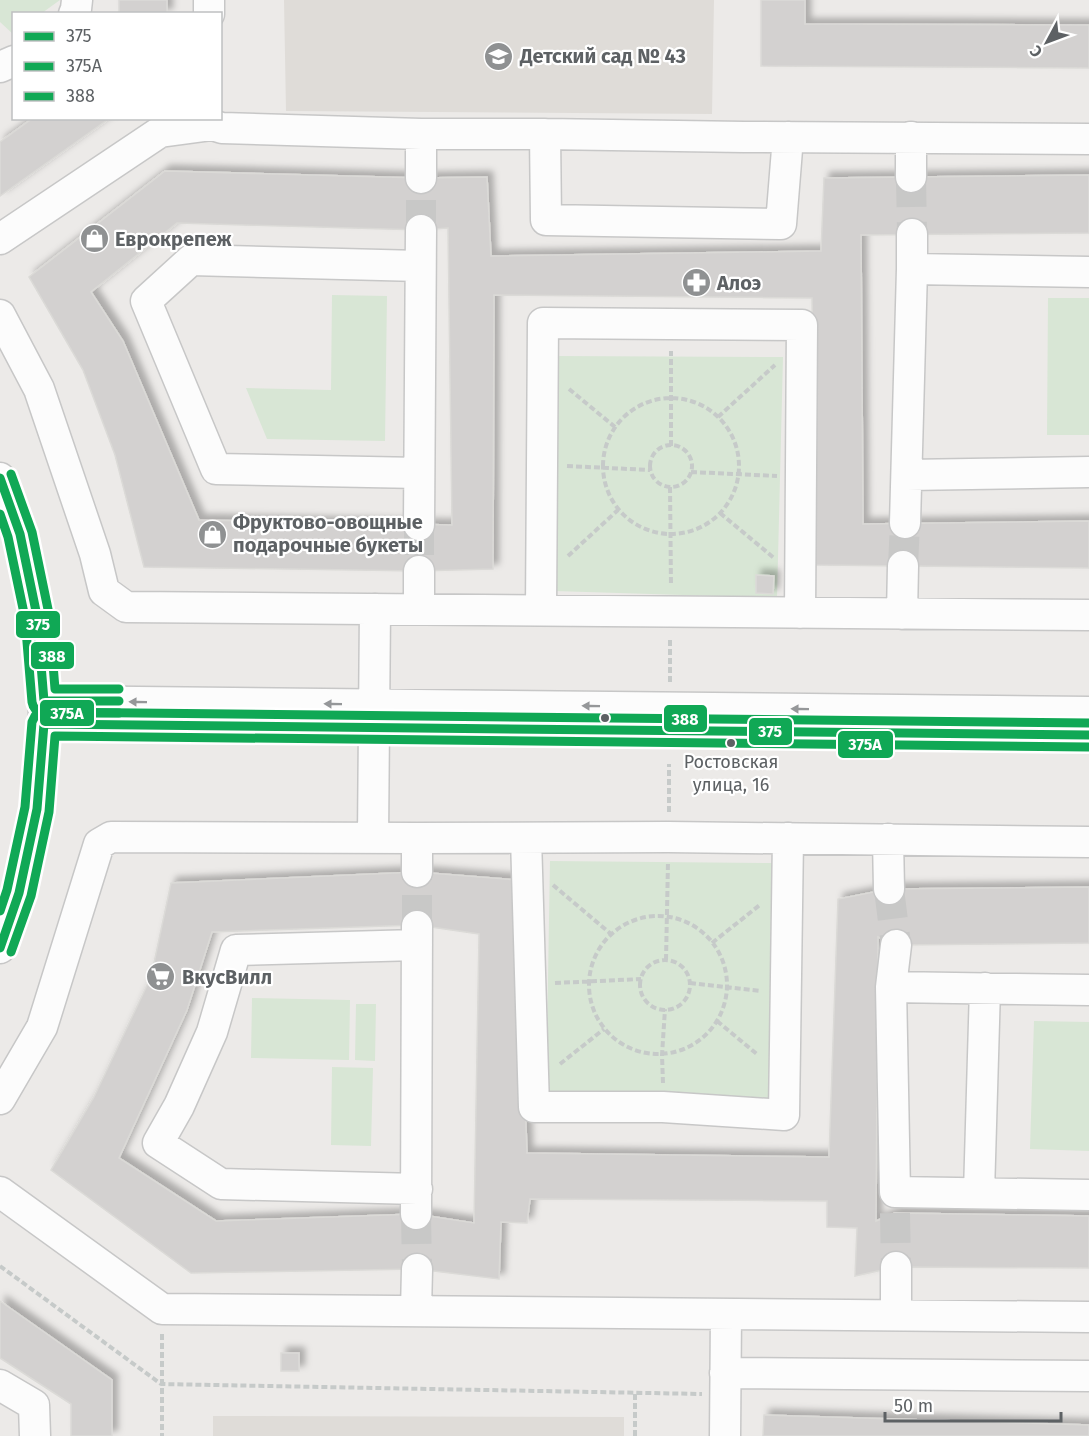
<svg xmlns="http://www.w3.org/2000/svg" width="1089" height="1436" viewBox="0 0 1089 1436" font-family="'Fira Sans',sans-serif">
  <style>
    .education { fill: #dfdcd8 }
    .green { fill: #d8e6d5 }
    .building { fill: #d3d1d0; stroke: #dbdad7; stroke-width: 1.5; fill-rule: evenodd; filter: url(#shadow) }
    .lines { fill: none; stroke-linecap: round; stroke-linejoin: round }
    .minor-tunnel { stroke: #c8c8c7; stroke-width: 30; stroke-dasharray: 30 15; stroke-linecap: butt }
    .minor-casing { stroke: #c7c7c7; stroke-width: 33 }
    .path { stroke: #c6cac9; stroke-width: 4; stroke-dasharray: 6 3; stroke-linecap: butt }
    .minor { stroke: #fcfcfc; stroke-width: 30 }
    .bus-1-casing { stroke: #fff; stroke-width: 14 }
    .bus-2-casing { stroke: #fff; stroke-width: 14 }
    .bus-3-casing { stroke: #fff; stroke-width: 14 }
    .bus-1 { stroke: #10a855; stroke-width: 9 }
    .bus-2 { stroke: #10a855; stroke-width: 9 }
    .bus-3 { stroke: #10a855; stroke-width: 9 }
    .oneway { fill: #959799 }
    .bus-dot { fill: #5d6164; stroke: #fff; stroke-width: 2 }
    .labels { text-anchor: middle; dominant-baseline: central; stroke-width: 4.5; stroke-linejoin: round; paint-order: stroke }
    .bus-label { font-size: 18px; fill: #5d6164; stroke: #fff }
    .poi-label { font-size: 20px; font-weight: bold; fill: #5d6164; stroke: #fff; text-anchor: start }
    .line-badge { stroke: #fff; stroke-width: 2 }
    .badge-label { font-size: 16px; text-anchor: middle; font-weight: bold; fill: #fff }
  </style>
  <defs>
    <filter id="shadow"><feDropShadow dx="5.5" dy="-5.5" stdDeviation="3" flood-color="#0004"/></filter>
  </defs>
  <rect width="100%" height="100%" fill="#eceae8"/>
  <!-- education -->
  <path class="education" d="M284,0h430l-2,114 -426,-3z
    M213,1416l411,1v19h-411z"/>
  <!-- green -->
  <path class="green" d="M0,0h60l-18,13 -28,1 -1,20 -13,-12z
    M332,295l55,1 -2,145 -118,-2 -21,-51 85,2z
    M1048,298h41v137h-42z
    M558,356l225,1 -6,241 -223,-7z
    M550,861l225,2 -5,241 -224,-7z
    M252,998l98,2 -1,60 -98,-2z
    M356,1004h20l-1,57 -20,-1z
    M1034,1021l55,1v129l-59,-2z
    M332,1067l41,1 -2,78 -40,-1z"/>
  <!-- building -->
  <path class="building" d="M119,0h48v14h-48z
    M761,0h44v24l284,1v43l-328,-2z
    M33,118h77l-110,78v-54z
    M165,171l256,7 66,-1 4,79 330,-5 3,-73 265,-3v58l-228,2 2,289 226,-3v47l-273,-3 -4,-267 -318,-3 -1,274 -74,2 -275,-4 -29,-112 -32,-85 -54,-93zM177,223l244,7 27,-2 4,297 -253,-5 -76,-179 -32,-49z
    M756,575l18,1 -1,18 -17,-1z
    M417,872l100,8 10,273 302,4 9,-258 51,-10 200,-2v56l-193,2 -18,-8 -2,284 19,-8 194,3v52l-193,-1 -41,9 2,-48 -30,-1v-26l-297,-2 -3,24 -26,-1 -2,57 -82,-10 -226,4 -140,-103 43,-73 57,-120 20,-94zM417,925l62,9 -5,289 -58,-9 -200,7 -97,-63 68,-148 25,-78z
    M0,1301l112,79v56h-41v-32l-71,-46z
    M281,1353h18v18h-18z
    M764,1415l325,10v11h-326z"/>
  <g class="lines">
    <!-- minor-tunnel -->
    <path class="minor-tunnel" d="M911,177l1,57
      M421,230v-52
      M419,525v46
      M903,566l2,-43
      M889,889l7,56
      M417,925v-53
      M895,1213l1,54
      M416,1214l1,55"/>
    <defs>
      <path id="minor" d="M209,0v14
        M74,14l2,-5 1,-9
        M0,67l14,-6
        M545,134l1,86 235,4 7,-87
        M911,137v40
        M421,178v-44
        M912,234v35
        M0,239l160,-107 52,-7 10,3 199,6h124l199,3 345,2
        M0,315l39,74 56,165 9,37 22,16 963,8
        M419,473l-203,-4 -70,-168 45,-41 229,6
        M907,475l182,-3
        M0,478l20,56 17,82 7,97 -7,96 -18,84 -19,55
        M905,523l7,-254 177,3
        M419,525l2,-295
        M419,609v-38
        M541,610l2,-287 259,2 -2,288
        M902,614l1,-48
        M44,701l1045,11
        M44,724l1045,11
        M373,838l2,-229
        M526,838l8,269h129l121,8 4,-277
        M888,839l1,50
        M417,872v-34
        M896,945l-5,42 4,205 194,3
        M891,987l198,3
        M0,1099l42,-72 57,-183 12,-7 306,1 251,-1 421,5
        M417,1189l-196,-5 -63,-41 21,-37 33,-74 24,-82 181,-5
        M0,1192l162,117 927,8
        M979,1193l6,-205
        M416,1214l1,-288
        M416,1311l1,-42
        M896,1315v-48
        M725,1373l364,3
        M0,1385l34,20 1,31
        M725,1436l1,-122"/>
    </defs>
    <!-- minor casing -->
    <use href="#minor" class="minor-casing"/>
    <!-- path -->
    <path class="path" d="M569,389l46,38
      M603 466a68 68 0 1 1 136 0a68 68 0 1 1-136 0Z
      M718,417l57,-52
      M650 466a21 21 0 1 1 42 0a21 21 0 1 1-42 0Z
      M671,446v-95
      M567,466l83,4
      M691,472l86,4
      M670,487l1,99
      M720,513l54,45
      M568,556l50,-46
      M670,682v-44
      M669,812v-48
      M553,885l58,49
      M589 985a69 69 0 1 1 138 0a69 69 0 1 1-138 0Z
      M712,943l49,-39
      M666,960l2,-98
      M640 985a25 25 0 1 1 50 0a25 25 0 1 1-50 0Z
      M555,983l86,-4
      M690,983l71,8
      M717,1021l41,34
      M560,1064l44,-35
      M663,1083l-1,-28 3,-46
      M0,1266l161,118 541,10
      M162,1334v102
      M635,1436v-43"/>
    <!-- minor -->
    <use href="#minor" class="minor"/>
    <defs>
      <path id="bus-1" d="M0,478l20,56 17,82 7,85h75
        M0,948l19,-55 18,-84 7,-85 1045,11"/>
      <path id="bus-2" d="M0,514l8,23 17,81 7,84c1,6 5,10 11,11h76
        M11,952l20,-56 18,-84 6,-76 1034,11"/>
      <path id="bus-3" d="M11,474l21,58 17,82 6,75h64
        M0,911l7,-21 18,-83 7,-85 3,-6 7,-4 1047,11"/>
    </defs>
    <!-- bus-1 casing -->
    <use href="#bus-1" class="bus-1-casing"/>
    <!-- bus-2 casing -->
    <use href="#bus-2" class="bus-2-casing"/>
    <!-- bus-3 casing -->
    <use href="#bus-3" class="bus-3-casing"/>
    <!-- bus-1 -->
    <use href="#bus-1" class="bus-1"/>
    <!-- bus-2 -->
    <use href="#bus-2" class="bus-2"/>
    <!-- bus-3 -->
    <use href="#bus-3" class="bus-3"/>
  </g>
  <!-- one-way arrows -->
  <defs><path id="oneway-solid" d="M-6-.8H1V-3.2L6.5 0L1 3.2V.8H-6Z" transform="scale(1.5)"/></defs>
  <g class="oneway">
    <use href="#oneway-solid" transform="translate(138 702) rotate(-179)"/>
    <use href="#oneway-solid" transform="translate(333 704) rotate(-179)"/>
    <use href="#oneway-solid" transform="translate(591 706) rotate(-179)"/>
    <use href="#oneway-solid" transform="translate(800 709) rotate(-179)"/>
  </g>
  <!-- icons -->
  <defs>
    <symbol id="school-disc" viewBox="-11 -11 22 22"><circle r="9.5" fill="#8f9192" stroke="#fff"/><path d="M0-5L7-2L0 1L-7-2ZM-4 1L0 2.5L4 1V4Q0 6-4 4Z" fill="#fff"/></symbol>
    <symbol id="shop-disc" viewBox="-11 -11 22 22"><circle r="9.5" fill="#8f9192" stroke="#fff"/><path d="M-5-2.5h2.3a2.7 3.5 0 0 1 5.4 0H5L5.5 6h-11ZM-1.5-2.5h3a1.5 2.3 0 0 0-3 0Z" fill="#fff"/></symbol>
    <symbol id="pharmacy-disc" viewBox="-11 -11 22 22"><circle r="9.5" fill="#8f9192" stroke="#fff"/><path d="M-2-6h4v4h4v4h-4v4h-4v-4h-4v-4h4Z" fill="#fff"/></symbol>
    <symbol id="supermarket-disc" viewBox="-11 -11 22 22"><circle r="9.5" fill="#8f9192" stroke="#fff"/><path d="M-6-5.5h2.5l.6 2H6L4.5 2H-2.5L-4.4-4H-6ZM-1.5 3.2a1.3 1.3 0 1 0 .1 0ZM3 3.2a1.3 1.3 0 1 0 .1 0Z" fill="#fff"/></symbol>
  </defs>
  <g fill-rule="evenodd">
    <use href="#school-disc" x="482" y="40" width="33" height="33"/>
    <use href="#shop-disc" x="78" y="222" width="33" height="33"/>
    <use href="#pharmacy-disc" x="680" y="266" width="33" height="33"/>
    <use href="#shop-disc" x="196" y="518" width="33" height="33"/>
    <use href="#supermarket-disc" x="144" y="960" width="33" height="33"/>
  </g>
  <!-- markers -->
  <g class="bus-dot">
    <circle cx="605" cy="718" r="5"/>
    <circle cx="731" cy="743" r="5"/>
  </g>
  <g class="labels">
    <!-- bus labels -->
    <g class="bus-label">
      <text x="731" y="762">Ростовская<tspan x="731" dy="23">улица, 16</tspan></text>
    </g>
    <!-- poi labels -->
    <g class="poi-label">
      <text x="520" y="56">Детский сад № 43</text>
      <text x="115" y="239">Еврокрепеж</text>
      <text x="717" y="283">Алоэ</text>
      <text x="233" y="522">Фруктово-овощные<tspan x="233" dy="23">подарочные букеты</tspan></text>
      <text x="182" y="977">ВкусВилл</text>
    </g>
  </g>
  <g class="line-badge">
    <rect x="15" y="610" width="46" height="29" rx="6" fill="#10a855"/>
    <rect x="30" y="641" width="45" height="29" rx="6" fill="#10a855"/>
    <rect x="39" y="699" width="56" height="28" rx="6" fill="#10a855"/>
    <rect x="663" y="704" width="45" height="29" rx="6" fill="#10a855"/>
    <rect x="748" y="717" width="45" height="29" rx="6" fill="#10a855"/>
    <rect x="837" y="730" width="57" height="29" rx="6" fill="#10a855"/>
  </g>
  <g class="badge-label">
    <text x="38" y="630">375</text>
    <text x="52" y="662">388</text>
    <text x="67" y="719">375А</text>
    <text x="685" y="725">388</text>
    <text x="770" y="737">375</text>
    <text x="865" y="750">375А</text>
  </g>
  <!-- legend -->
  <rect x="12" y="12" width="210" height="108" fill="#ffffff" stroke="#bec0c1" stroke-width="1.5"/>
  <rect x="24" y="32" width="30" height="9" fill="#10a855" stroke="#bec0c1" stroke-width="1.5"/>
  <text x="66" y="42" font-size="18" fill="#5d6164">375</text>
  <rect x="24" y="62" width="30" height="9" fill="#10a855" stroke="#bec0c1" stroke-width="1.5"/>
  <text x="66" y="72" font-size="18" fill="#5d6164">375А</text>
  <rect x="24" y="92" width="30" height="9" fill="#10a855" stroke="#bec0c1" stroke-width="1.5"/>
  <text x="66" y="102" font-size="18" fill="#5d6164">388</text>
  <!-- north arrow -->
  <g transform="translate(1047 42) rotate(229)" stroke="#ffffff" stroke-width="4.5" paint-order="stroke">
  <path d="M0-4.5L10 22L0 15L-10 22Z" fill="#5d6164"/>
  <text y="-9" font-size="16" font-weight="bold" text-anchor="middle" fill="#5d6164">С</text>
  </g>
  <!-- scale -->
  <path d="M885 1412v9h176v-9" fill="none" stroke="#5d6164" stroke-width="3"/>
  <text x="894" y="1412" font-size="18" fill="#5d6164" stroke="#ffffff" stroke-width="4.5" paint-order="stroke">50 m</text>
</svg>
